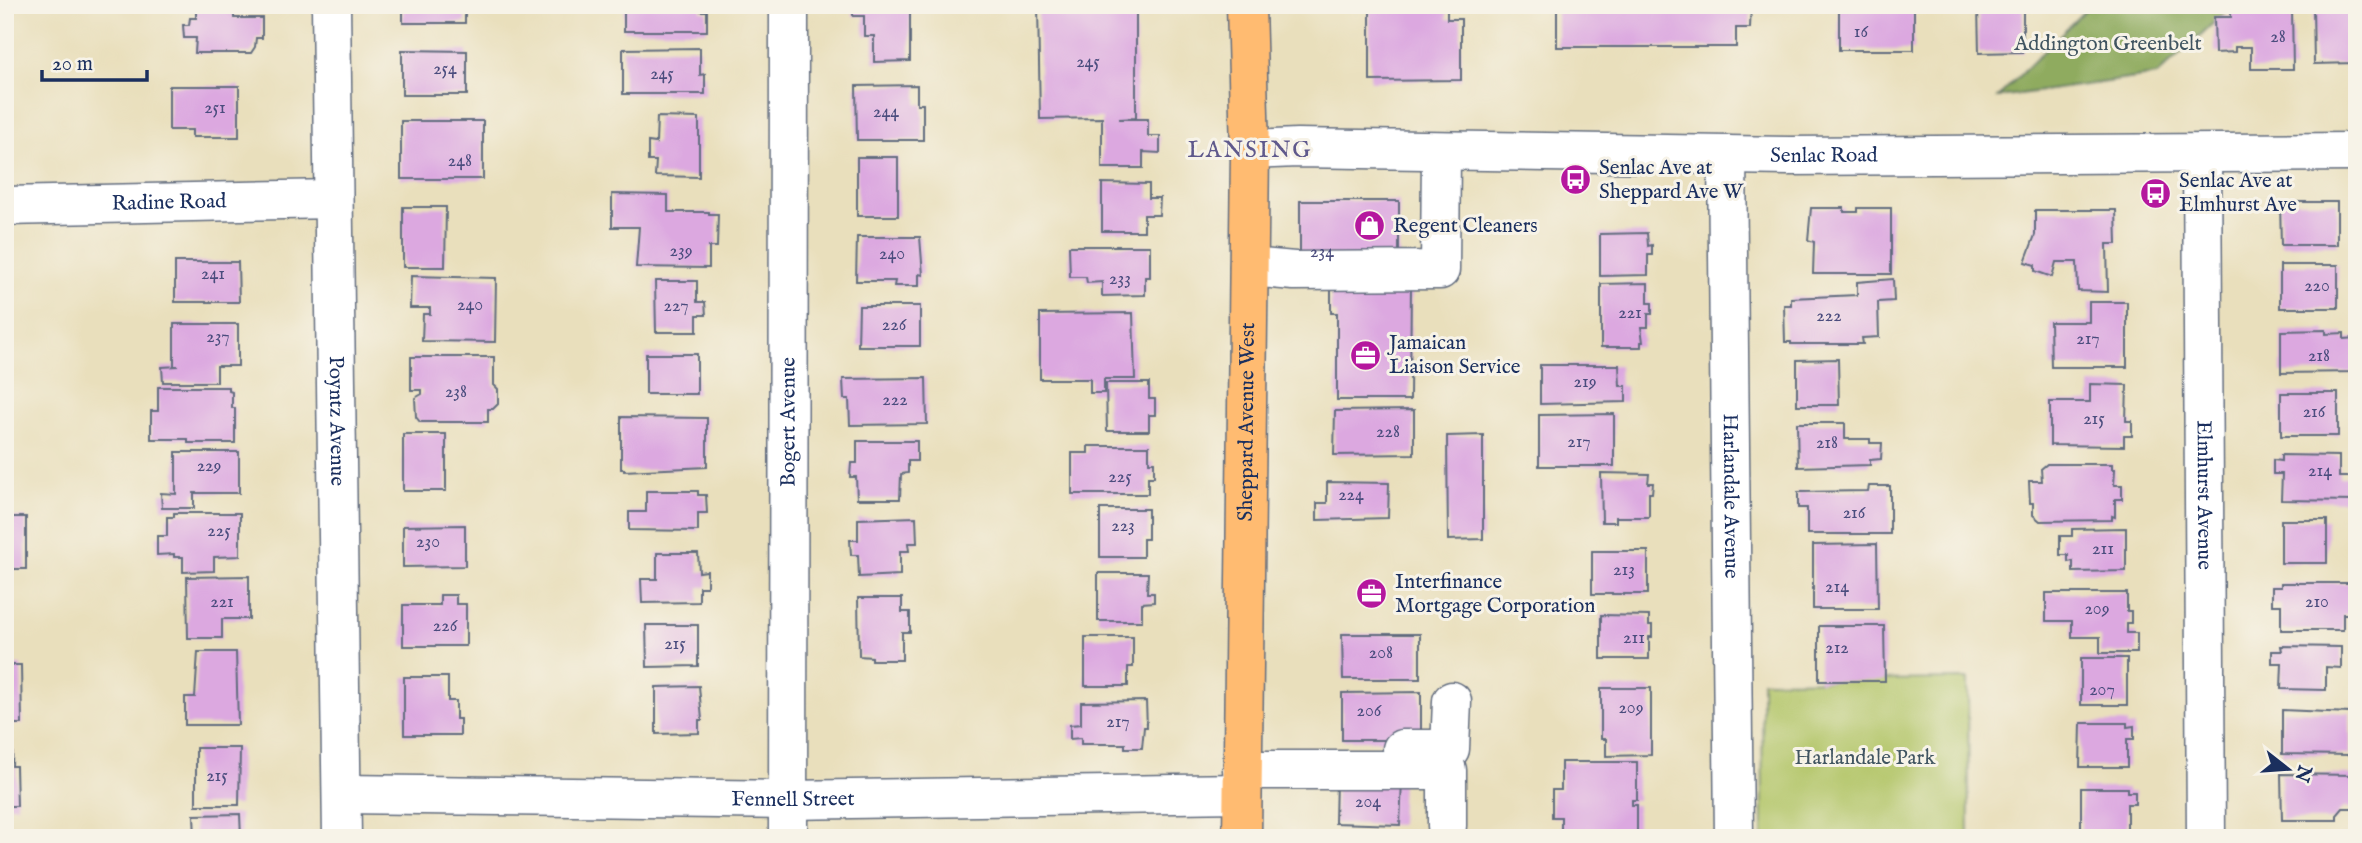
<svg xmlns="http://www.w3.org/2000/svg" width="2362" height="843" viewBox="0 0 2362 843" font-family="'IM FELL English',serif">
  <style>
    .green { fill: #b4c66a; stroke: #687a64; stroke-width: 2 }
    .forest { fill: #8fab5e; stroke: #556d5e; stroke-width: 2 }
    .building { fill: #dca8e0 }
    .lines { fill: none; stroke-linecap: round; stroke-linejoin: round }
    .minor-casing { stroke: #636d7f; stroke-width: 41 }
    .major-casing { stroke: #636d7f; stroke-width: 41 }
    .minor { stroke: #fff; stroke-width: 38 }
    .major { stroke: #ffbb71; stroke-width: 38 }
    .labels { text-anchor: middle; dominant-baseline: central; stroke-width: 6; stroke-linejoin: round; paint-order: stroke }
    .number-label { font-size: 18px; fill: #4b4d7e }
    .park-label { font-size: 21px; fill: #415561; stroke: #f7f3e8 }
    .street-label { font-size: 21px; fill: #1b2f5e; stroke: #f7f3e8 }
    .poi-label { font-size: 21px; fill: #1b2f5e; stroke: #f7f3e8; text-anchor: start }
    .neighbourhood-label { font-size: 23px; letter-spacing: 2px; fill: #5f598c; stroke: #f7f3e8 }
  </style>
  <rect width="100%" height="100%" fill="#f7f3e8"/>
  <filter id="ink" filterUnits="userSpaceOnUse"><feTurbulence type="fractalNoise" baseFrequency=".0143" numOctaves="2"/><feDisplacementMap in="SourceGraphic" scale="14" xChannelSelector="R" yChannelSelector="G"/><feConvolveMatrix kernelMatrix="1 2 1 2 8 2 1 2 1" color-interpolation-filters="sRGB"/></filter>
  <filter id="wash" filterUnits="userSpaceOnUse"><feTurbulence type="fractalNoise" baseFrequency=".00686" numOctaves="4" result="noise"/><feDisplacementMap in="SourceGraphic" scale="28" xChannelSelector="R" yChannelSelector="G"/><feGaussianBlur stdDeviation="1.57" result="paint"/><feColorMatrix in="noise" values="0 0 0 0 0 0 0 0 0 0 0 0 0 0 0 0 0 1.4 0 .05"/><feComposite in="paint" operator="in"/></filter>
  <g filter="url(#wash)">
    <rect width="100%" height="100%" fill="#e9dfbc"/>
    <!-- green -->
    <path class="green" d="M1968,679l1,159h-206l-1,-157z"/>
    <!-- forest -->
    <path class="forest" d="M2090,5h143l-76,70 -159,22z"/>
    <g id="blocks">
      <!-- building -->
      <path class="building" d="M196,5h38v13h28v20h-6l-1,9 -4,6h-56l1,-15h-12l-1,-13h6l1,-7h6z
        M403,5h62v18h-62z
        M624,5h77v6h6v20h-83z
        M853,5h57v56l-36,1v-26h-10v-20h-11z
        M1038,5h98v113l-17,1h29v17h12v17l-17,-1v16h-41v-50l-62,1z
        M1370,5h77v14h14v61l-91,1z
        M1557,5h194l-1,23h-14v19h-179z
        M1839,5h75v45h-75z
        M1978,5h45v47l-44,1z
        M2231,5h25v4h36l1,60h-42v-22h-16v5l-20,1 -1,-36h17z
        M2313,5h43v58l-42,1z
        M5,33h7v35h-7z
        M700,48v27l5,-1v20h-82v-45z
        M402,50l65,1v44h-65z
        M917,85v19h6v36h-66l-1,-54z
        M169,86h70v51h-47v-7h-23z
        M657,117l42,1v59l-44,-1 1,-15h-8v-19l8,1z
        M401,121h82v58h-82z
        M857,157h41v59h-41z
        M1102,183l47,1v14h11l-1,17h-15v16h-42z
        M612,194l56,1v17h41v2h9l-1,33h-8v21l-73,-1 3,-40h-27z
        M1300,201h99v64h-99z
        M2280,202h57v43h-56z
        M403,207h43l-1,60h-42z
        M1811,208h33v4h14v-4h33v66h-78l1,-32 -6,-2z
        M2035,210h81l1,34h-10l1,48 -30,-1 -1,-29h-21l-4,15 -17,-6v-6l-10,-3 10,-27z
        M1647,233l1,13 4,-1v10h-4v20l-48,1v-42z
        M857,237h63l3,38 -4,-1v12h-25l1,-5h-39z
        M1069,246h81v31h-5v18l-43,1v-14l-15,1 -1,-6h-16z
        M175,262h63l1,40h-64z
        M2280,265h58v43h-58z
        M411,276l85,2 -1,64 -73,-1 1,-27h7v-6h-20z
        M1331,279l80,2 -1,119h-73v-87h-6z
        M1893,279l1,22 -16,1 1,35 -17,1 1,6h-72v-2h-6l-1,-37h7v-7l66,-3v-13z
        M655,281h42v21h8l1,13h-9v17h-41z
        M1648,283v20h4v11h-4v13h-7l2,15h-2v5h-40v-63z
        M2089,302h38v65h-76l-1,-45h39z
        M859,306h61v40h-62z
        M1133,313l2,66h-31v14h-14v-14h-50v-65z
        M174,324h64v42h-21v16h-54l-1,-15 16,-1h-4z
        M2326,330v4l18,-1v6l12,-1 1,34 -76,1v-42z
        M646,354h51v40h-51z
        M411,357h83v28l4,4v15l-5,5h-5v13h-68l-4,-5 -1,-19 7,-4v-4h-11z
        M1838,359l1,46h-42v-45z
        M1540,365h79l1,21h6v16l-86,2z
        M926,378l1,46 -77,1 -1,-26h-5l-1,-20z
        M1106,383h43v16h6v16h-6v16h-42z
        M2090,384l37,1 -1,36h6v15h-8v10l-74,-1v-43h40z
        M158,387h71v4l3,1v16h3v35h-47v-4h-37v-28h7z
        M2281,393h57v43h-57z
        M1414,410v44l-80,1 1,-44z
        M1614,414v52h-75v-51z
        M621,417l86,1v49l-83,4v-2h-3z
        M1797,423h48v16h25v4h12l-1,16 -11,1v5l-72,2z
        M403,434h43v57h-43z
        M1483,435v104l-35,1 -1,-104z
        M857,441h60v20h-9v12l-7,1 -1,25h-43l-1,-22h-6l1,-14h6z
        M1088,446h61v16h5v15h-6v17h-76v-41h16z
        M176,452h63v41h-45v15h-32l-1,-15 15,1z
        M2281,455l58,1v21h18v24l-76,-1 1,-26h-9v-14l8,1z
        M2047,464h65v5h3l-1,16h8v14h-7v18l-3,-1v4l-72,1 -7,-6v-12h-3l-1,-22h13l-1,-12z
        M1601,473l48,1 -1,9h5l-1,10h-3v24h-33v5h-14z
        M1327,482l62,1 -1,35 -71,2v-17h10z
        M1869,486h21v48h-83v-26h-9v-16l70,-1z
        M646,491h52v4h8l1,18h-9v18l-69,-1v-18h17z
        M1100,509h48v30h-5v18h-43z
        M174,513h66v43l-26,1v14l-31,1v-15h-9v-3l-17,1v-19h10v-19h7z
        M5,517h21v52h-21z
        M916,517l1,26h-9l1,8h-9v24l-41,2 -1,-22h-7l-1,-15h8v-21z
        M2281,520h46v43h-46z
        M465,525v41l-62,1v-41z
        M2126,528v43l-53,1v-11l-5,1v-7h-8v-19h12v-7z
        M1877,544l1,65h-65v-64z
        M1592,551h56v43h-56z
        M657,553h41l1,19 8,-1v16h-8v15l-57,1 -1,-24h16z
        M1098,573h50l-1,20h7v9l-12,1v18h-44z
        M249,576v43h-27v19h-34l-1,-61z
        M2281,583h76v31h-14v16h-62v-25h-9v-18h9z
        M2046,593h81v18h4v12h-4v10h10v20h-37v-16h-28v-16h-26z
        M440,595h16v9h10v42h-63v-41h37z
        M858,598h44v14h8v20h-8v28h-30v-3l-13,-1z
        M1601,615l48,1v9h3v12h-3v22h-48z
        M646,625h52v41l-51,1z
        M1819,626h65l1,55h-66z
        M1342,634h78v45h-77z
        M1085,637h48v30h-5v19h-43z
        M2281,646l60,1v21l-15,-1v23l-45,-1 1,-26h-10v-12h10z
        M198,652h38l2,73h-53v-28h10z
        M2081,658h46v47h-46z
        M5,665h16l1,59h-17z
        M404,677h44v24h8v18h4v16h-56z
        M699,686l3,34h-3v13l-43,1v-47z
        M1601,688h50v67l-45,1v-17h-5z
        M1421,692v48h-79v-47z
        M1146,701l1,26h-3l-2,21h-17v-4h-44v-6l-11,1v-14l11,-1v-22z
        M2282,710l68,3v42l-68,-1z
        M2081,723h46v4l7,-1v13h-7v28h-47z
        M5,740h8l-1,26h4l1,40h-12z
        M196,748h44l-1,57h-43z
        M1561,762h76v38h-5v5h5v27h-76v-15h-9v-27h9z
        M2281,774l76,1v33h-14l-6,7v5h-55z
        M1336,779l66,2 -2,44 -65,-2z
        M2081,788h46v4h8v12h-8v28l-46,-1z
        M240,814l1,24h-46l-1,-23z"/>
    </g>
  </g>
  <g filter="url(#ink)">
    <use href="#blocks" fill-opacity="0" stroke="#636d7f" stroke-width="2"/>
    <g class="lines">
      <defs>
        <g id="minor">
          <path id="s1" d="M331,5l11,833"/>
          <path id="s2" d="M1250,150l47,-2 493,8 567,-4"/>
          <path id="s3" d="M2202,154l4,684"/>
          <path id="s4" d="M1727,155l7,683"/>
          <path id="s5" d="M5,206l328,-7"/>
          <path d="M1249,267l45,4 146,-1 1,-119"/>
          <path d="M1402,749h48l2,-48"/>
          <path d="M1242,770h205v56"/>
          <path id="s6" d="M343,794l445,6 454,-7"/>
          <path id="s7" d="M788,838l1,-833"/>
        </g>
        <g id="major">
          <path id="s8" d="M1242,838l8,-688 -4,-145"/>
        </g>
      </defs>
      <!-- minor casing -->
      <use href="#minor" class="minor-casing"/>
      <!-- major casing -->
      <use href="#major" class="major-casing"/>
      <!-- minor -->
      <use href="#minor" class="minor"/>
      <!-- major -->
      <use href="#major" class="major"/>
    </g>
  </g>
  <!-- icons -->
  <defs>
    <symbol id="bus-disc" viewBox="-11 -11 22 22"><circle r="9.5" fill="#b5179e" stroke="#f7f3e8"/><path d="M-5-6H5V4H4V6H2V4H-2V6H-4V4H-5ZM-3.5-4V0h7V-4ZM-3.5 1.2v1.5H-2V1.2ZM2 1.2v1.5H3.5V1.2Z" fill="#fff"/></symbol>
    <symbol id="shop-disc" viewBox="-11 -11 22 22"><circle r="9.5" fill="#b5179e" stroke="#f7f3e8"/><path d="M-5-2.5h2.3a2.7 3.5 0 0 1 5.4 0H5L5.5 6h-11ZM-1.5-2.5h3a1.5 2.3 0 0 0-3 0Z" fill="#fff"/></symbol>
    <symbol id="office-disc" viewBox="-11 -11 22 22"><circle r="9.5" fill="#b5179e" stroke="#f7f3e8"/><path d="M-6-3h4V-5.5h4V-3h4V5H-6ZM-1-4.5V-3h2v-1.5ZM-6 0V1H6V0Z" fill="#fff"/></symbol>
  </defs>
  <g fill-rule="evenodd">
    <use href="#bus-disc" x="1558" y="162" width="35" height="35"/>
    <use href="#bus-disc" x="2138" y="176" width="35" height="35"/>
    <use href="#shop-disc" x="1352" y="208" width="35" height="35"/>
    <use href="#office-disc" x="1348" y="338" width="35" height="35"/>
    <use href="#office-disc" x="1354" y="576" width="35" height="35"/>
  </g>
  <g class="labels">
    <!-- number labels -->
    <g class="number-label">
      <text x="1861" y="32">16</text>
      <text x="2278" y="37">28</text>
      <text x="1088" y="62">245</text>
      <text x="445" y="69">254</text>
      <text x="662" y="74">245</text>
      <text x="215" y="108">251</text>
      <text x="886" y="112">244</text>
      <text x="460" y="161">248</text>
      <text x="681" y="251">239</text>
      <text x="1322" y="252">234</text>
      <text x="892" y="254">240</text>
      <text x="213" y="274">241</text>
      <text x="1120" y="279">233</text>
      <text x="2317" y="286">220</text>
      <text x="470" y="305">240</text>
      <text x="676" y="306">227</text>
      <text x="1630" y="313">221</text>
      <text x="1829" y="316">222</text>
      <text x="894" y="325">226</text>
      <text x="218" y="337">237</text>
      <text x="2088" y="339">217</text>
      <text x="2319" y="356">218</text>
      <text x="1585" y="382">219</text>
      <text x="456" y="392">238</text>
      <text x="895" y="400">222</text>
      <text x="2314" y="412">216</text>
      <text x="2094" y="419">215</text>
      <text x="1388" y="432">228</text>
      <text x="1579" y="442">217</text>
      <text x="1827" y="443">218</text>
      <text x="209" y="466">229</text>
      <text x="2320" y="471">214</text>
      <text x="1120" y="477">225</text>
      <text x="1351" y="495">224</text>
      <text x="1854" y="513">216</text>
      <text x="1123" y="526">223</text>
      <text x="219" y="531">225</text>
      <text x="428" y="542">230</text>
      <text x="2103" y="549">211</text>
      <text x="1624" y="570">213</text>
      <text x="1837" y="587">214</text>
      <text x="222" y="602">221</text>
      <text x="2317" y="602">210</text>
      <text x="2097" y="609">209</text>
      <text x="445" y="626">226</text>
      <text x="1634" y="638">211</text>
      <text x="675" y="644">215</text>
      <text x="1837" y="648">212</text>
      <text x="1381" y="653">208</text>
      <text x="2102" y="690">207</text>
      <text x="1631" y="708">209</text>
      <text x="1369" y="711">206</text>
      <text x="1118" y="722">217</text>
      <text x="217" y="776">215</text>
      <text x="1368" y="802">204</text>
    </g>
    <!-- park labels -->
    <g class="park-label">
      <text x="2108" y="44">Addington Greenbelt</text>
      <text x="1865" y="758">Harlandale Park</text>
    </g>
    <!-- street labels -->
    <g class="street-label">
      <text stroke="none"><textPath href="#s2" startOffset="574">Senlac Road</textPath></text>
      <text stroke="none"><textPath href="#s5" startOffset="164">Radine Road</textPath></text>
      <text stroke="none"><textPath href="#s8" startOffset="416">Sheppard Avenue West</textPath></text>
      <text stroke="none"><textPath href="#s1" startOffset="416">Poyntz Avenue</textPath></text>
      <text stroke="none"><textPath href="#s7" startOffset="416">Bogert Avenue</textPath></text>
      <text stroke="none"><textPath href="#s4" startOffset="341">Harlandale Avenue</textPath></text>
      <text stroke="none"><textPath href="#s3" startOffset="341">Elmhurst Avenue</textPath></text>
      <text stroke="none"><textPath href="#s6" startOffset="450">Fennell Street</textPath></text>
    </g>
    <!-- poi labels -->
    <g class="poi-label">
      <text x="1599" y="168">Senlac Ave at<tspan x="1599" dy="24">Sheppard Ave W</tspan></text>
      <text x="2179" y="181">Senlac Ave at<tspan x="2179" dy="24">Elmhurst Ave</tspan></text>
      <text x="1393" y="226">Regent Cleaners</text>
      <text x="1389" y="343">Jamaican<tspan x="1389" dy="24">Liaison Service</tspan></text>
      <text x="1395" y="582">Interfinance<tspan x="1395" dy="24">Mortgage Corporation</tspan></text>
    </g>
    <!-- neighbourhood labels -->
    <g class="neighbourhood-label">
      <text x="1250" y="150">LANSING</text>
    </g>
  </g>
  <!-- margin -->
  <rect width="2362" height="843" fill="none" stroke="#f7f3e8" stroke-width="28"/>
  <!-- north arrow -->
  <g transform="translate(2288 769) rotate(107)" stroke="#f7f3e8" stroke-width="5" paint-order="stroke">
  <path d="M0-5L12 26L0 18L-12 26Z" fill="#1b2f5e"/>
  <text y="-10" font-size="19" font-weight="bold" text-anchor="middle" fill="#1b2f5e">N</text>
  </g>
  <!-- scale -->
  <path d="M42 70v10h105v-10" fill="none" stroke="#1b2f5e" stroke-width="3.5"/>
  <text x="52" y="70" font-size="21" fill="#1b2f5e" stroke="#f7f3e8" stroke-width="5" paint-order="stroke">20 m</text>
</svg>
